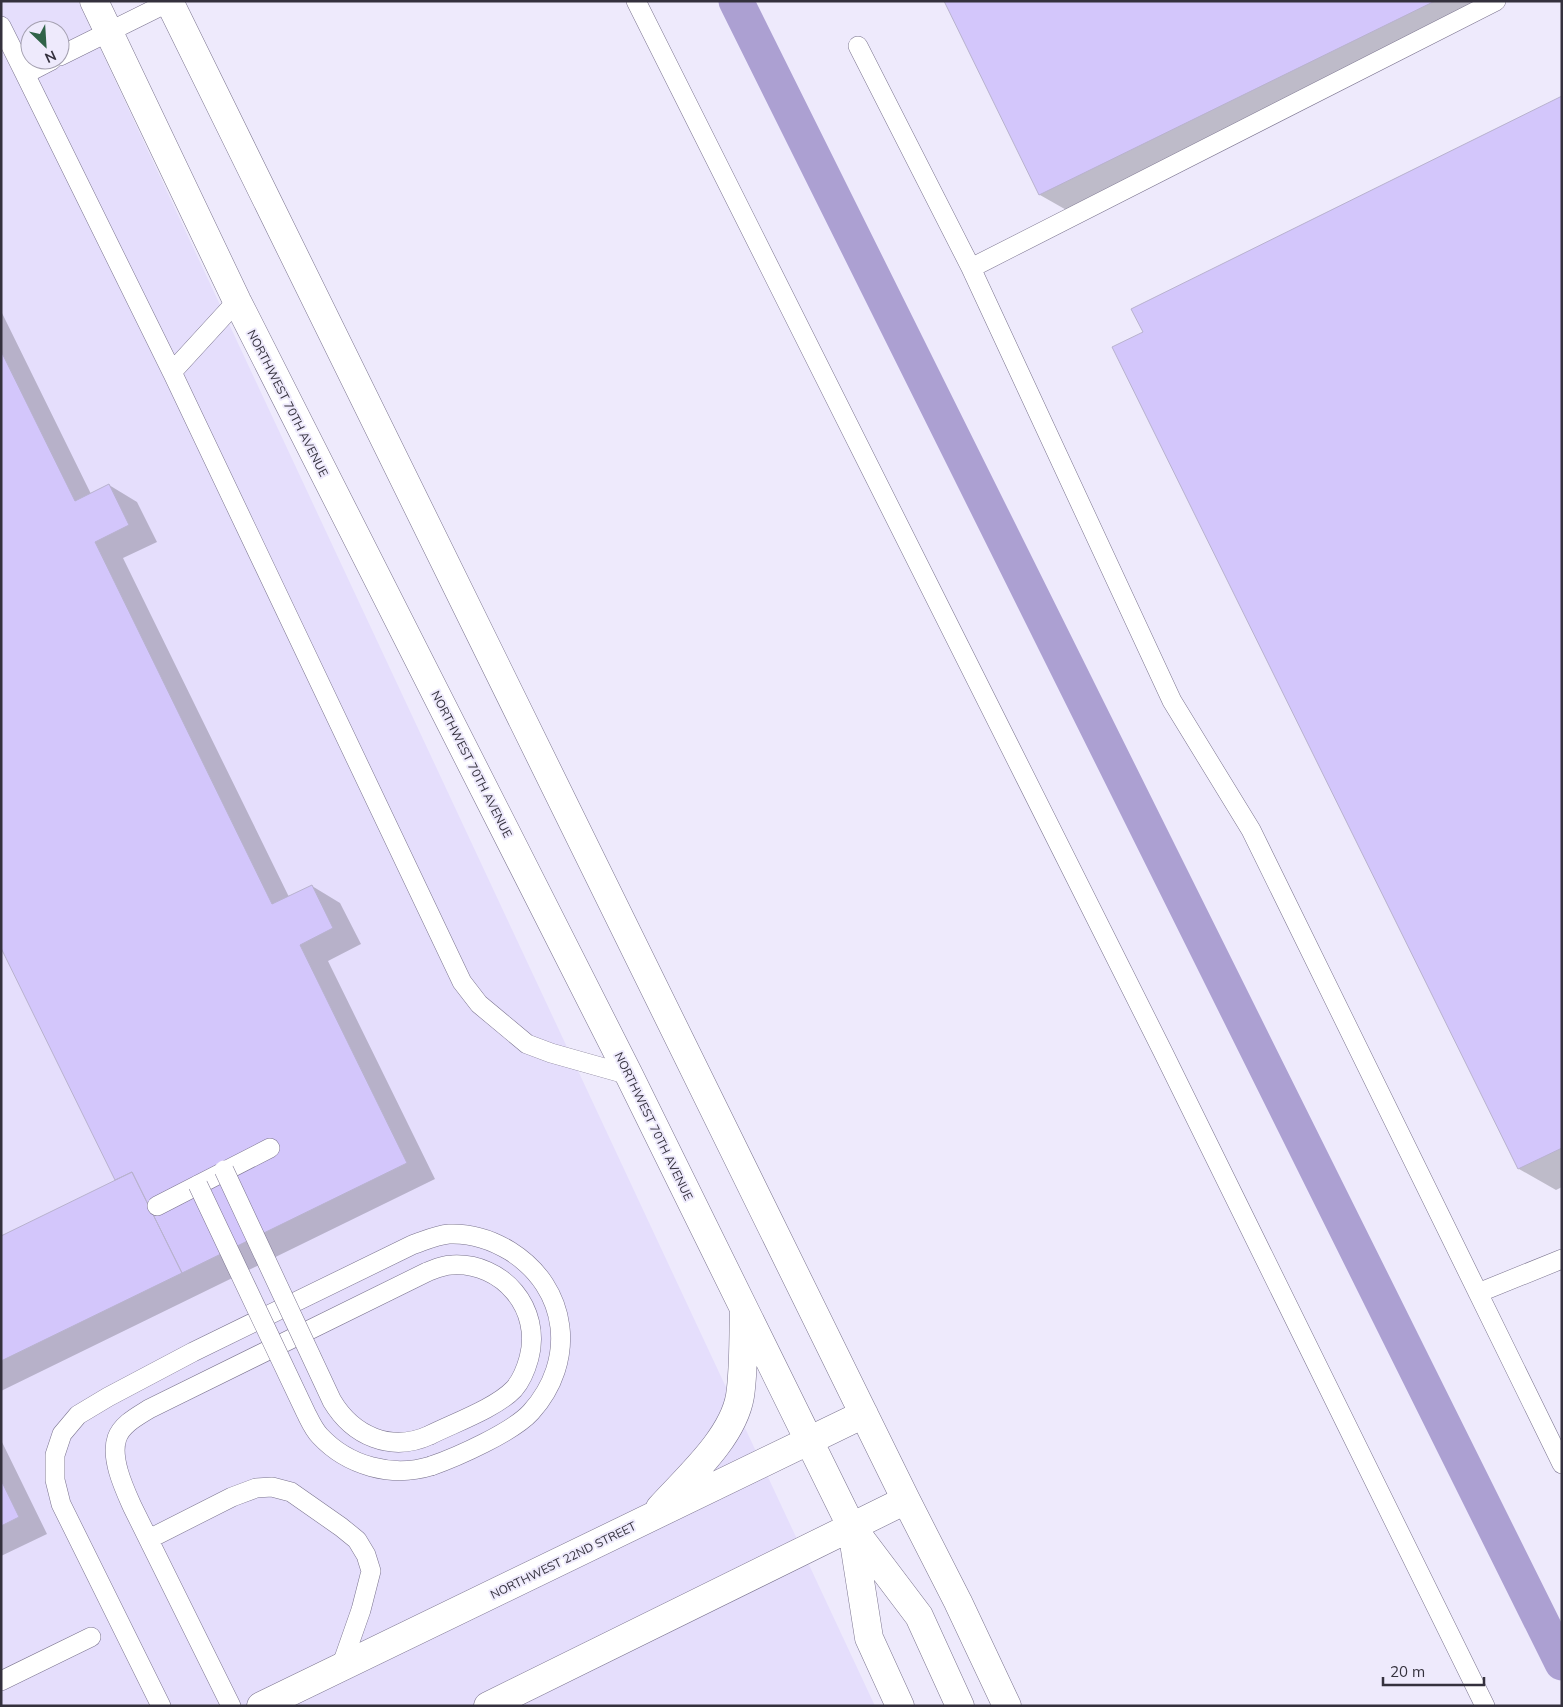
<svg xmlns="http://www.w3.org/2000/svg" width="1563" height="1707" viewBox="0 0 1563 1707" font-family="Mulish,sans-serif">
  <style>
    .built { fill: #e5defc; fill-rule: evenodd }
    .shadow { fill: #0003 }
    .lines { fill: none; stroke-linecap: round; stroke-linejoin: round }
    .canal { stroke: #aca0d2; stroke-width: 35 }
    .building { fill: #d3c6fb; stroke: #b8b2ce }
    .lane-casing { stroke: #7a738e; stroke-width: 20 }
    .secondary-casing { stroke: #7a738e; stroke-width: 29 }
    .lane { stroke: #fff; stroke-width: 19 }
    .secondary { stroke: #fff; stroke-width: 28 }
    .lane-bridge-casing { stroke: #7a738e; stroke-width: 20; stroke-linecap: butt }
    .lane-bridge { stroke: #fff; stroke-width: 19 }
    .labels { text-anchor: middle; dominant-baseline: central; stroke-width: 4; stroke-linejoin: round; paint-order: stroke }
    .street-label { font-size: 12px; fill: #34313d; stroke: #eeeafc }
  </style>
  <rect width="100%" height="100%" fill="#eeeafc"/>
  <!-- built -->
  <path class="built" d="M1,1h77l797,1705h-874zM30,30h30v30h-30z"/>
  <!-- shadow -->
  <path class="shadow" d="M945,1h553l3,7 -424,208 -37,-21z
    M1562,97v1090l-6,3 -37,-21 -405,-821 30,-15z
    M1,311l90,183 18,-9 28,17 20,40 -34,16 166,339 23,-11 28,17 21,41 -33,17 107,218 -434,212v-154l116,-56 -116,-236z
    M1,1440l46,94 -46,22z"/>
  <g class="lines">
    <!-- canal -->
    <path class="canal" d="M736,1l826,1662"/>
  </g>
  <!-- building -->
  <path class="building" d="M944,1h491l-396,194z
    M1562,96v1052l-44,21 -406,-822 31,-15 -12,-23z
    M1,351l74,150 34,-17 20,41 -34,17 177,362 40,-19 21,43 -33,17 107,218 -225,110 -50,-101 -17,8 -114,-232z
    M132,1172l50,101 -181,88v-125z
    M1,1480l18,37 -18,9z"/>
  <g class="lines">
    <defs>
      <path id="lane" d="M636,1l527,1051 322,654
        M1,26l24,48
        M858,46l113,222 201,433 79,129 311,634
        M60,56l109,-54
        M52,60l-27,14 147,298
        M971,268l525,-267
        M237,301l-65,71 290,610 17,22 48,40 24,9 78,22
        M157,1206l113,-58
        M1478,1293l84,-34
        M149,1539l83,-42 24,-9 16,-1 19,5 50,35 16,13 9,15 5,16 -10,39 -20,57
        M1,1681l90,-44
        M161,1706l-100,-202 -6,-24v-25l7,-21 16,-19 30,-18 85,-45 219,-107c12,-4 24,-10 37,-11 22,-1 43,6 61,17 59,37 67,110 21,161 -18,20 -74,45 -100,54
        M231,1706l-99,-200c-8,-18 -22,-48 -15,-68 5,-14 21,-22 32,-29l278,-137c8,-3 16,-7 25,-7 51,-3 90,44 77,93 -3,11 -8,23 -15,31 -18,19 -60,34 -84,46"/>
      <path id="secondary" d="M94,1l143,300 392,774 222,451 68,90 41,90
        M169,1l737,1499 52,102 49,104
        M660,1508c27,-30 73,-70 80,-112 4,-26 3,-58 4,-85
        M852,1530l17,108 31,68
        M261,1706l603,-292
        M488,1706l418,-206"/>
    </defs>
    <!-- lane casing -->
    <use href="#lane" class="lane-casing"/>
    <!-- secondary casing -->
    <use href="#secondary" class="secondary-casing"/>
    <!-- lane -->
    <use href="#lane" class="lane"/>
    <!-- secondary -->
    <use href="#secondary" class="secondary"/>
    <defs>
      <path id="lane-bridge" d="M224,1170l108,231c21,35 59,52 98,34
        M198,1185l108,228c4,8 8,17 14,23 28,30 72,42 111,30"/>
    </defs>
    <!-- lane-bridge casing -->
    <use href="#lane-bridge" class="lane-bridge-casing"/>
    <!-- lane-bridge -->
    <use href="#lane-bridge" class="lane-bridge"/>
  </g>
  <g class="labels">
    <!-- street labels -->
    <g class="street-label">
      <text transform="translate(288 403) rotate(63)">NORTHWEST 70TH AVENUE</text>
      <text transform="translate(472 764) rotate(63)">NORTHWEST 70TH AVENUE</text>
      <text transform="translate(654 1126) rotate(64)">NORTHWEST 70TH AVENUE</text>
      <text transform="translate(563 1560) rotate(-26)">NORTHWEST 22ND STREET</text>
    </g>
  </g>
  <!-- border -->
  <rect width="1563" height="1707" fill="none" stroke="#34313d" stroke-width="5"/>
  <!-- north arrow -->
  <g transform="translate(45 45) rotate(155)"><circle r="24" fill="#eeeafc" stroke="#a4a0b0"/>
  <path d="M0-4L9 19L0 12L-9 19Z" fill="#306348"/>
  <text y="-8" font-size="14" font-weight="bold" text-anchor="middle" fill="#34313d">N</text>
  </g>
  <!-- scale -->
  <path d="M1383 1677v8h101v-8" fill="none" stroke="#34313d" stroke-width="2.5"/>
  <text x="1390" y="1677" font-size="15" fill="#34313d" stroke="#eeeafc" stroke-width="4" paint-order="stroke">20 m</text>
</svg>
